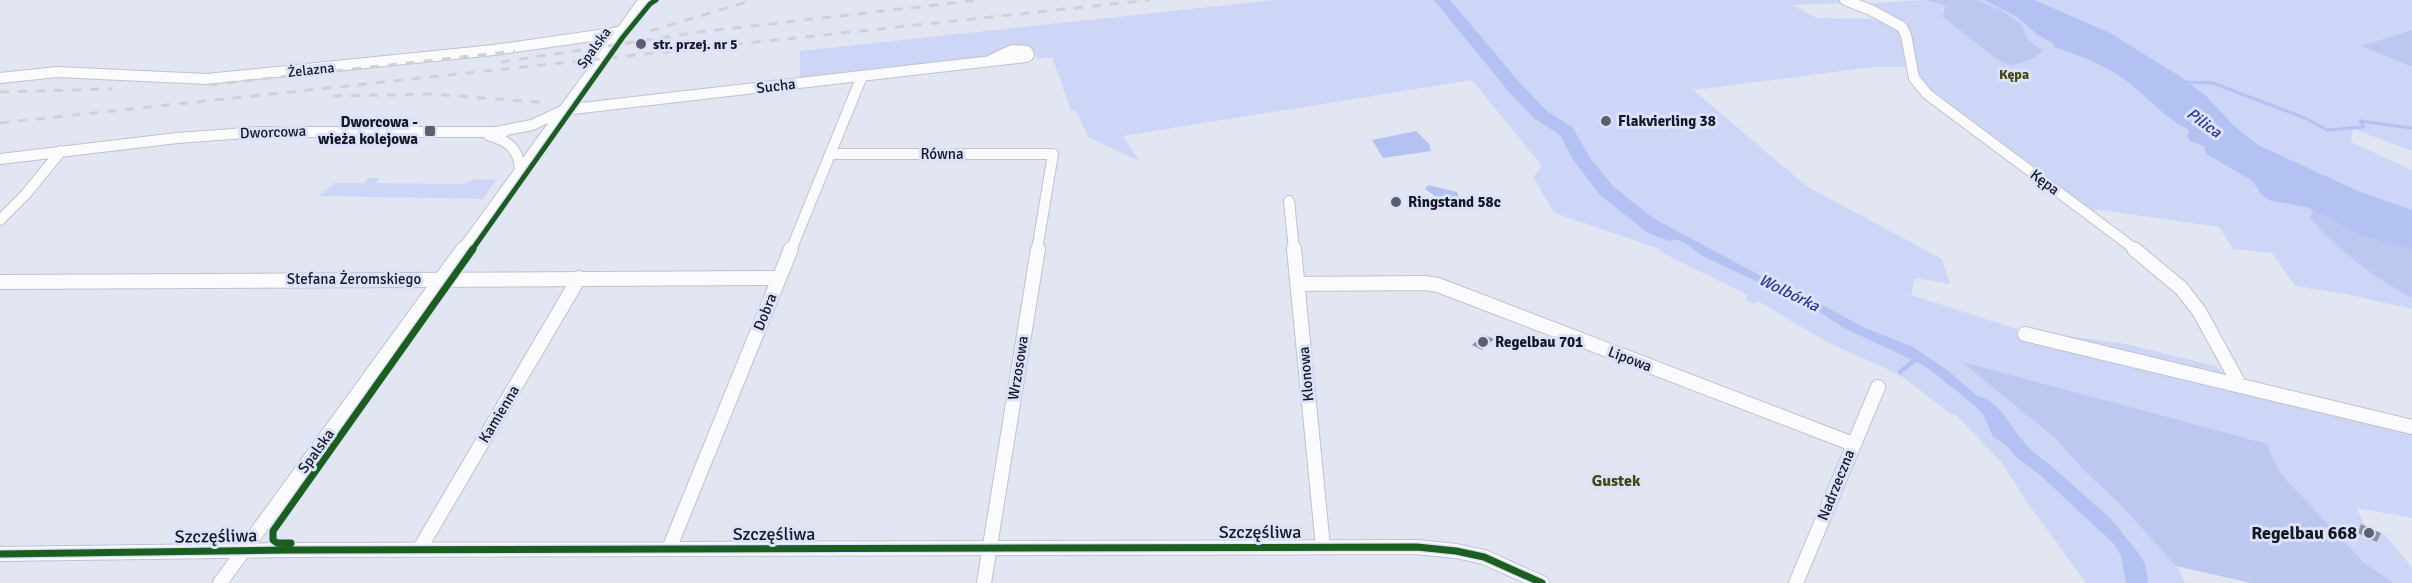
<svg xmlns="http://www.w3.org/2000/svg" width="2412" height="583" viewBox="0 0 2412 583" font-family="Signika,sans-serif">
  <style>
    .green { fill: #cdd6f6 }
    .forest { fill: #bdc8f1 }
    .water { fill: #b4c2f3 }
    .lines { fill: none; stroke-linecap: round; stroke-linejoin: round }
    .stream-far1 { stroke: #b4c2f3; stroke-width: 3 }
    .stream { stroke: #b4c2f3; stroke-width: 4.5 }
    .river { fill: #b4c2f3; fill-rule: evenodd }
    .building { fill: #8f929d }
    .minor-far1-casing { stroke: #bec2cc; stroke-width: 12 }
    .minor-casing { stroke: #bec2cc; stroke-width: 16 }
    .minor-far1 { stroke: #fbfbfd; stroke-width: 10 }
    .minor { stroke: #fbfbfd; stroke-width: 14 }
    .rail { stroke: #cfd1d4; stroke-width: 3; stroke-dasharray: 9 9; stroke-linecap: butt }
    .cycleway-far1-casing { stroke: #dbe2fa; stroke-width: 8 }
    .cycleway-casing { stroke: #dbe2fa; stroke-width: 10 }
    .cycleway-far1 { stroke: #1b5e20; stroke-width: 5 }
    .cycleway { stroke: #1b5e20; stroke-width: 7 }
    .poi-dot { fill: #5d606c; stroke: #dbe2fa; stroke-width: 2 }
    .labels { text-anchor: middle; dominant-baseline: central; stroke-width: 6; stroke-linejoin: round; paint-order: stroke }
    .far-poi-label { font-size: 14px; font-weight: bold; fill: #151823; stroke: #dbe2fa; text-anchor: start }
    .far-street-label { font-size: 14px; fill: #151823; stroke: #dbe2fa }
    .far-neighbourhood-label { font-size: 14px; font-weight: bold; fill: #424709; stroke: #dbe2fa }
    .street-label { font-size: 15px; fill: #151823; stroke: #dbe2fa }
    .poi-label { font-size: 15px; font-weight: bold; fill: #151823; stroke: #dbe2fa; text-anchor: start }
    .water-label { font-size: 16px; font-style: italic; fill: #2d3691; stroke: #dbe2fa }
    .neighbourhood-label { font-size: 16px; font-weight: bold; fill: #424709; stroke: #dbe2fa }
    .near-street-label { font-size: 18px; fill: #151823; stroke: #dbe2fa }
    .near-poi-label { font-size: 18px; font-weight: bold; fill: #151823; stroke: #dbe2fa; text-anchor: end }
  </style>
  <rect width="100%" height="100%" fill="#e2e6f3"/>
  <!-- green -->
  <path class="green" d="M1274,0h565l8,3 -55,2 25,13 67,1 17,15 5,33h-33l-180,23 115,97 134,72 8,25 -35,-6 -4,17 106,34 109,15 89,22 26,23 171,43v86l-55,-10 7,17h-3l-3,8 19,9 4,-9 5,3 26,31v16h-159l-76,-17 8,17h-99l-57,-78 -27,-42 -45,-47 -6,-2 -51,-39 -73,-33 -69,-41 -2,3 -11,-4 3,-5 -89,-44 1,-2 -106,-36 -21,-36 9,-11 -70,-86 -349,56 16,25 -51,-24 -11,-25 -6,-2 -19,-53 -15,2 -2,-6 -235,27v-29z
    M1923,0h489v30l-49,16 49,21v84l-59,-22 -2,13 61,28v139l-71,-16 -46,-7 -23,-33 -39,-4 -14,-22 -119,-17 -9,1 -153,-113c-23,-25 -23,-30 -27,-63l-52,-31z
    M368,178h11l-3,5 87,1 11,-5 22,1 -13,19 -164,-3 15,-13h30z"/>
  <!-- forest -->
  <path class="forest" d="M1925,0h52l24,10 19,13 9,18 14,10 -11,8 -21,7 -16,-8 -52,-41 2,-12z
    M2412,30v37l-50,-21z
    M2313,212l17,6 31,18 51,13v49c-38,-20 -74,-48 -102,-80z
    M1962,362l306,82 3,11 10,19 83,89 30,20h-143l-75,-17 -56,-62 -36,-34 -29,-32z"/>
  <!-- water -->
  <path class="water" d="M1984,0h50l76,33 71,44 25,19 28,30 24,19 100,46 54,19v39l-51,-13 -31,-18 -17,-6 -3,-4 -41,-8 -8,-6 -8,-13 -47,-27 -2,-8 -14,-5 -3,-5 2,-3 -2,-4c-25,-13 -43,-36 -66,-52 -19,-13 -45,-23 -67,-30v-3l-16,-9 -21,-18z
    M1416,131l13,13 2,7 -48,7 -11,-18z
    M1428,185l29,7 2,6 -5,11 -11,-3 -1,-5 -17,-12z
    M1649,216l116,62 35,15 65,35 48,19 37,25 27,24c22,4 33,30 46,45 7,9 16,16 25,22l63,56 29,36 5,9 3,19h-22l-5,-27 -7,-12 -74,-69 -24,-18 -10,-12 -13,-8 -10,-23 -9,-9 -49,-39 -81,-38 -32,-21 -110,-51 -17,-13 -40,-16 -3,-3z"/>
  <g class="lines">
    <!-- stream-far1 -->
    <path class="stream-far1" d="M2184,82l29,1 94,36 20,11 37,-3 -4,-6 52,7"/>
    <!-- stream -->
    <path class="stream" d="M1900,372l16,-13"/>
    <!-- river -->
    <path class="river" d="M1434,0h16l70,83 27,28 26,17 17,30 24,29 48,38 14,6 3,4 -3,4 -7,2 -21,-8 -48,-38 -27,-35 -13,-25 -25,-16 -27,-28z"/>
  </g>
  <!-- building -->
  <path class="building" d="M1484,335l10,4 -12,11 -10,-5z
    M2361,524l20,9 -4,9 -19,-9z"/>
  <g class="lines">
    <defs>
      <path id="minor-far1" d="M1845,0l26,10 31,17 4,8 8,43 13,16 209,156
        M0,78l57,-6 150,7 287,-29 126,-18
        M496,132l36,-7 32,-15 462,-53 3,-2 -2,-4 -15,-1 -23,11
        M488,135c20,6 31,13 32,35
        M830,154h223l-16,96
        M0,159l177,-21 81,-6h246
        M1289,201l5,49
        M0,220l26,-26 35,-43
        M462,250l182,-250
        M791,250l71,-174"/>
      <path id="minor" d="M1294,249l29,298
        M2134,249l47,39 18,23 40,73
        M0,282l779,-4
        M1297,284l127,-1 14,2 415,159
        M2025,334l387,93
        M669,549l122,-300
        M419,550l160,-272
        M0,554l288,-4 1129,-3 39,4 28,6 58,26
        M220,583l243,-334
        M984,583l54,-334
        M1796,583l82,-196"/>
    </defs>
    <!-- minor-far1 casing -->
    <use href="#minor-far1" class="minor-far1-casing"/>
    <!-- minor casing -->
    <use href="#minor" class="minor-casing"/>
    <!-- minor-far1 -->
    <use href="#minor-far1" class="minor-far1"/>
    <!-- minor -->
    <use href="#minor" class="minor"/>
    <!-- rail -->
    <path class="rail" d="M650,31l103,-31
      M501,62l199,-30 279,-32
      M209,85l306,-34
      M0,92l112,-3
      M333,96l99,-2 117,9
      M0,123l1150,-123"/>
    <defs>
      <path id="cycleway-far1" d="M472,250l151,-213 27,-33 6,-4"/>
      <path id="cycleway" d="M291,543h-14l-4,-3v-9l200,-282
        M0,554l288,-4 1129,-3 39,4 28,6 58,26"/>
    </defs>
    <!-- cycleway-far1 casing -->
    <use href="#cycleway-far1" class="cycleway-far1-casing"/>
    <!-- cycleway casing -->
    <use href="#cycleway" class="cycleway-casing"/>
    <!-- cycleway-far1 -->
    <use href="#cycleway-far1" class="cycleway-far1"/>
    <!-- cycleway -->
    <use href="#cycleway" class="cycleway"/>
  </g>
  <!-- markers -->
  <g class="poi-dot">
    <circle cx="641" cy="44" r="6"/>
    <circle cx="1606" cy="121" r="6"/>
    <rect x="424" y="125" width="12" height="12" rx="3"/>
    <circle cx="1396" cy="202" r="6"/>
    <circle cx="1483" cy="342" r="6"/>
    <circle cx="2369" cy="533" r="6"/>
  </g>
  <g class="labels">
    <!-- far-poi labels -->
    <g class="far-poi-label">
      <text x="653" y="44">str. przej. nr 5</text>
    </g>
    <!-- far-street labels -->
    <g class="far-street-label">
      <text transform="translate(594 48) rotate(-54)">Spalska</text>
      <text transform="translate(311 70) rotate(-6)">Żelazna</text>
    </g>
    <!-- far-neighbourhood labels -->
    <g class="far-neighbourhood-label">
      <text x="2014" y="74">Kępa</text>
    </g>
    <!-- street labels -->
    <g class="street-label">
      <text transform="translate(776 86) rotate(-7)">Sucha</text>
      <text transform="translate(273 132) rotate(-2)">Dworcowa</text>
      <text x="942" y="154">Równa</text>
      <text transform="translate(2045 182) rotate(37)">Kępa</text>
      <text x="354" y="279">Stefana Żeromskiego</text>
      <text transform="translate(765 312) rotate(-68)">Dobra</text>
      <text transform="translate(1630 359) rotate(21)">Lipowa</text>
      <text transform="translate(1018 368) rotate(-81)">Wrzosowa</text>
      <text transform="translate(1306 374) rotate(-95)">Klonowa</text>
      <text transform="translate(499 414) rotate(-59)">Kamienna</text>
      <text transform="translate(316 451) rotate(-54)">Spalska</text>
      <text transform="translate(1836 485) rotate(-68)">Nadrzeczna</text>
    </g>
    <!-- poi labels -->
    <g class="poi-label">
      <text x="1618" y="121">Flakvierling 38</text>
      <text x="418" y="122" text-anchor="end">Dworcowa -<tspan x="418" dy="17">wieża kolejowa</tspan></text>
      <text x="1408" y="202">Ringstand 58c</text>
      <text x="1495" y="342">Regelbau 701</text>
    </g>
    <!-- water labels -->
    <g class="water-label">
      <text transform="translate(2204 123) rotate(36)">Pilica</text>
      <text transform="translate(1789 293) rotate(26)">Wolbórka</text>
    </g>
    <!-- neighbourhood labels -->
    <g class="neighbourhood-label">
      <text x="1616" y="481">Gustek</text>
    </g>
    <!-- near-street labels -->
    <g class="near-street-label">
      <text x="1260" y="532">Szczęśliwa</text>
      <text x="774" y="534">Szczęśliwa</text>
      <text transform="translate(216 536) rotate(-1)">Szczęśliwa</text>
    </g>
    <!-- near-poi labels -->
    <g class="near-poi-label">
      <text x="2357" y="533">Regelbau 668</text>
    </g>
  </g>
</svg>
